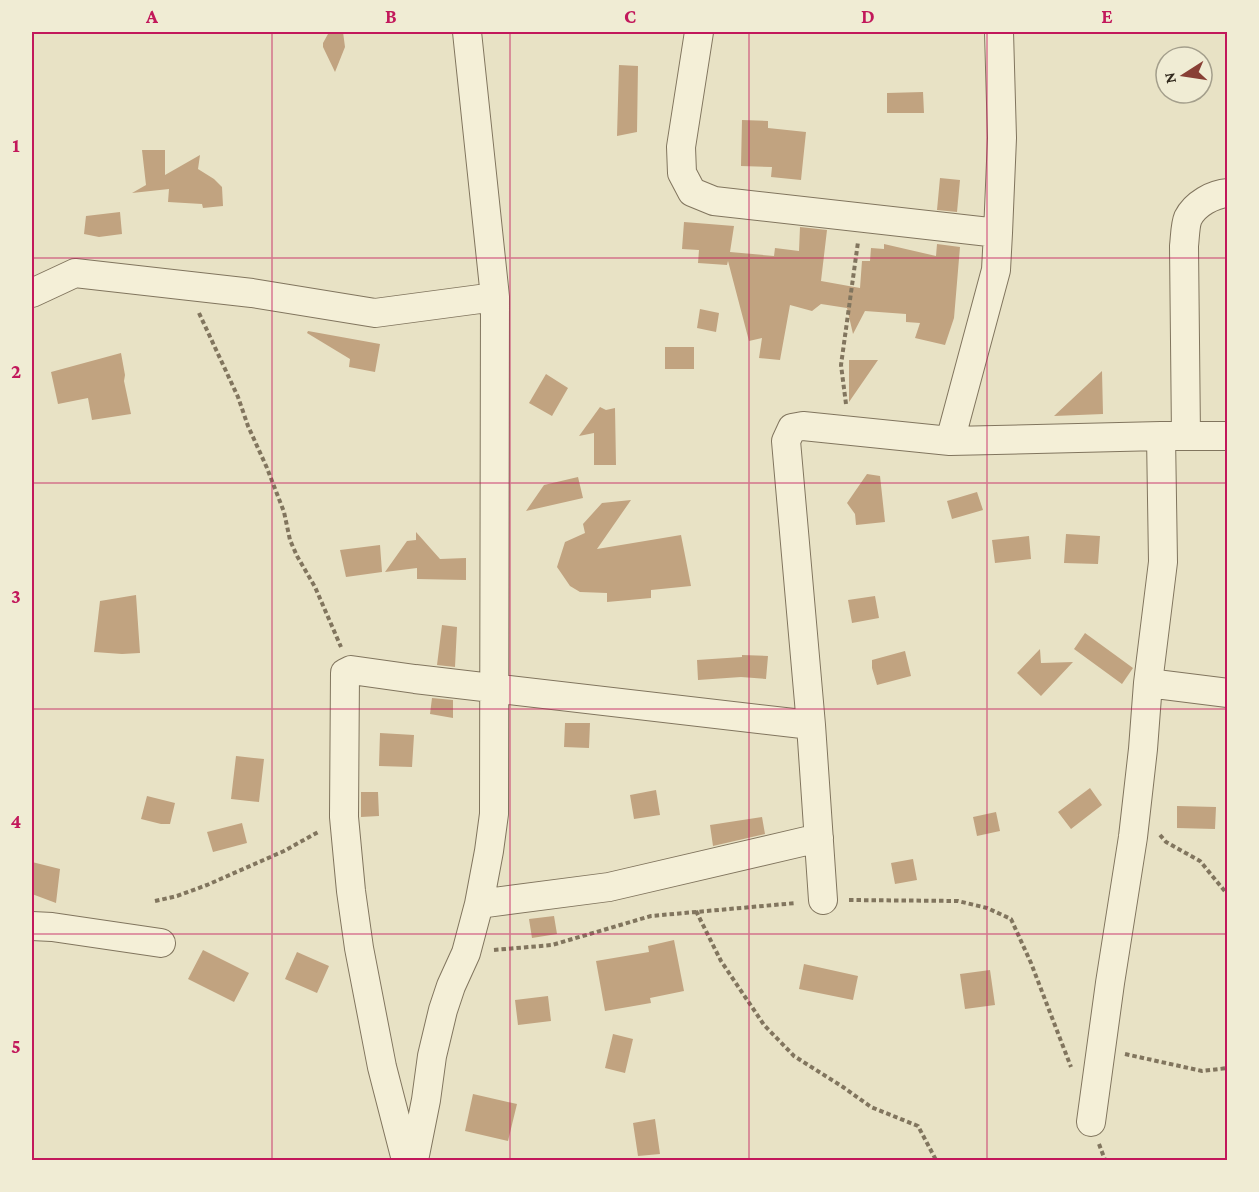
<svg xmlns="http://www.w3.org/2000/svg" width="1259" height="1192" viewBox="0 0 1259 1192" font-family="'Crimson Pro',serif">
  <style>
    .building { fill: #c1a380 }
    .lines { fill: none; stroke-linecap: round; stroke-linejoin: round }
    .minor-casing { stroke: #81755e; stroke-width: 30 }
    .path { stroke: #81755e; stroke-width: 4; stroke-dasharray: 4.5 3; stroke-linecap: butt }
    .minor { stroke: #f4efd7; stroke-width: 28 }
    .grid { fill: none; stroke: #c2185b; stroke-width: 1.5; stroke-opacity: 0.55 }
    .neatline { fill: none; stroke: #c2185b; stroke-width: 2 }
    .grid-label { font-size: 20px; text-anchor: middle; font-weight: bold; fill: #c2185b }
  </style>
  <rect width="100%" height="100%" fill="#e8e2c5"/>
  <!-- building -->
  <path class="building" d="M343,32l2,15 -10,25 -12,-25v-4l5,-9 4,-1z
    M619,65l19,1 -1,66 -20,4z
    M923,92l1,21h-37v-20z
    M742,120l26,1v7l38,4 -5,48 -30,-3 1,-10 -31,-1z
    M142,150h23v25l35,-20 -2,14 16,10 8,8 1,19 -20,2 -1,-4 -34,-2 1,-13 -37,4 14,-8z
    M940,178l20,2 -3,32 -20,-2z
    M120,212l2,22 -23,3 -15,-3 2,-18z
    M684,222l50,4 -4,26 44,4 1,-8 24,3 1,-24 27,3 -6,51 39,7 2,-27h8l1,-13 13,1v-5l52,12 1,-12 23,3 -6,71 -9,27 -30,-7 5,-15 -14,-1v-8l-41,-3 -12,23 -6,-26 -26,-4 -9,7 -22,-6 -10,55 -21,-2 3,-20 -13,3 -21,-80 -1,4 -29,-2 1,-13 -17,-1z
    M700,309l19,4 -3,19 -19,-4z
    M308,331l72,13 -5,28 -26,-5 1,-8 -43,-26z
    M665,347h29v22h-29z
    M121,353l4,22 -1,6 7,33 -39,6 -4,-22 -30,6 -7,-32z
    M849,360h29l-29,42z
    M1102,371l1,43 -49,2z
    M546,374l22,14 -16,28 -23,-13z
    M600,407l6,3 9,-2 1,57h-22v-32l-15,3z
    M867,474l13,2 5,46 -29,3 -1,-11 -8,-11z
    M578,477l5,21 -57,13 18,-26z
    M977,492l6,18 -31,9 -5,-18z
    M631,500l-34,49 84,-14 10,51 -40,4v8l-44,4v-9l-27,-1 -10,-6 -13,-19 8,-25 20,-9 -2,-9 19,-21z
    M416,532l24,27 26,-1v22l-49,-1v-11l-32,4 22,-31 9,-1z
    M1066,534l34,2 -2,28 -34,-1z
    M1029,536l2,23 -36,4 -3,-23z
    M380,545l2,27 -36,5 -6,-27z
    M136,595l4,58 -18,1 -28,-2 6,-51z
    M875,596l4,22 -27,5 -4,-23z
    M442,625l15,2 -2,40 -18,-2z
    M1085,633l48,35 -11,16 -48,-35z
    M1040,649l1,14 32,-1 -32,34 -24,-23z
    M905,651l6,25 -34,9 -5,-17v-8z
    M742,655l26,1 -2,23 -25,-2 -43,3 -1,-20 45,-3z
    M432,698l21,2v18l-23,-4z
    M565,723h25l-1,25 -25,-1z
    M380,733l34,2 -2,32 -33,-1z
    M236,756l28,3 -5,43 -28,-3z
    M1090,788l12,17 -31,24 -13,-17z
    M656,790l4,25 -26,4 -4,-24z
    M361,792h17l1,24 -18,1z
    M147,796l28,7 -5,21h-9l-20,-5z
    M1177,806l39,1 -1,22 -38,-1z
    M996,812l4,19 -23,5 -4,-19z
    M762,817l3,17 -52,12 -3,-21z
    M242,823l5,20 -34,9 -6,-20z
    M913,859l4,21 -22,4 -4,-21z
    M32,862l28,7 -4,34 -24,-9z
    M554,916l3,18 -25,4 -3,-19z
    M674,940l10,51 -34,7 1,5 -46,8 -9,-50 53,-9 -1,-6z
    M203,950l46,23 -15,29 -46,-23z
    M297,952l32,14 -12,27 -32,-14z
    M804,964l54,12 -5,24 -54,-11z
    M990,970l5,35 -30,4 -5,-35z
    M548,996l3,25 -33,4 -3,-25z
    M613,1034l20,5 -8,34 -20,-5z
    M473,1094l44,10 -9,37 -43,-10z
    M655,1119l5,35 -22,2 -5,-33z"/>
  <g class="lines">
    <defs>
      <path id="minor" d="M699,32l-18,115 1,26 10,19 22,9 284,32 -2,37 -46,171
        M998,233l4,-95 -3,-106
        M32,293l43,-20 177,20 123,20 120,-16
        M1186,436l-2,-190c1,-8 1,-21 4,-28 7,-14 25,-24 40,-25
        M1148,683l80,10
        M823,900l-12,-175 -25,-284 6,-13 11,-2 147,15 211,-5h67
        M479,904l130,-17 210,-49
        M32,926l20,1 109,16
        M1091,1122l19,-139 23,-146 10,-88 5,-66 15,-121 -2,-126
        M406,1160l-24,-93 -23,-119 -8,-57 -7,-74 1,-144 6,-3 64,9 396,46
        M414,1160l12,-60 6,-44 11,-46 8,-24 15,-33 13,-49 10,-53 5,-37 1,-517 -28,-265"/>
    </defs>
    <!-- minor casing -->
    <use href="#minor" class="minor-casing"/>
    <!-- path -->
    <path class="path" d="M199,313l39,84 10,29 19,42 17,44 6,28 7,16 18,31 26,60
      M846,404l-5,-39 17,-123
      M1160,835l6,7 34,19 28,34
      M849,900l109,1 29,7 24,11 20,44 40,104
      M155,901l22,-5 30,-11 77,-34 36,-20
      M696,911l25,50 43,64 30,31 49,31 28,20 47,19 18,34
      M494,950l58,-5 99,-29 145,-13
      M1125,1054l77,17 26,-3
      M1099,1144l6,16"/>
    <!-- minor -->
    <use href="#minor" class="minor"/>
  </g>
  <!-- grid -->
  <path class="grid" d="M272,32v1128M510,32v1128M749,32v1128M987,32v1128M32,258h1196M32,483h1196M32,709h1196M32,934h1196"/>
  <!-- border -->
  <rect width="1259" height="1192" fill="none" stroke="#f0ecd4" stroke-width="66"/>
  <!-- north arrow -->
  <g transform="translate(1184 75) rotate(258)"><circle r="28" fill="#f0ecd4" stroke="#a49f8c" stroke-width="1.5"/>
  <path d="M0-4.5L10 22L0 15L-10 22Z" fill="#883f35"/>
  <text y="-9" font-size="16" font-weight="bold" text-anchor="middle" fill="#332b1f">N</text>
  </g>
  <rect x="33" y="33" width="1193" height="1126" class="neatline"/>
  <g class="grid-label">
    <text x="152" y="23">A</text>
    <text x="391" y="23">B</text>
    <text x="630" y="23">C</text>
    <text x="868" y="23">D</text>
    <text x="1107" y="23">E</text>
    <text x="16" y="152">1</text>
    <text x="16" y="378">2</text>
    <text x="16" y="603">3</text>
    <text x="16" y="828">4</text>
    <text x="16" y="1053">5</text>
  </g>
</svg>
